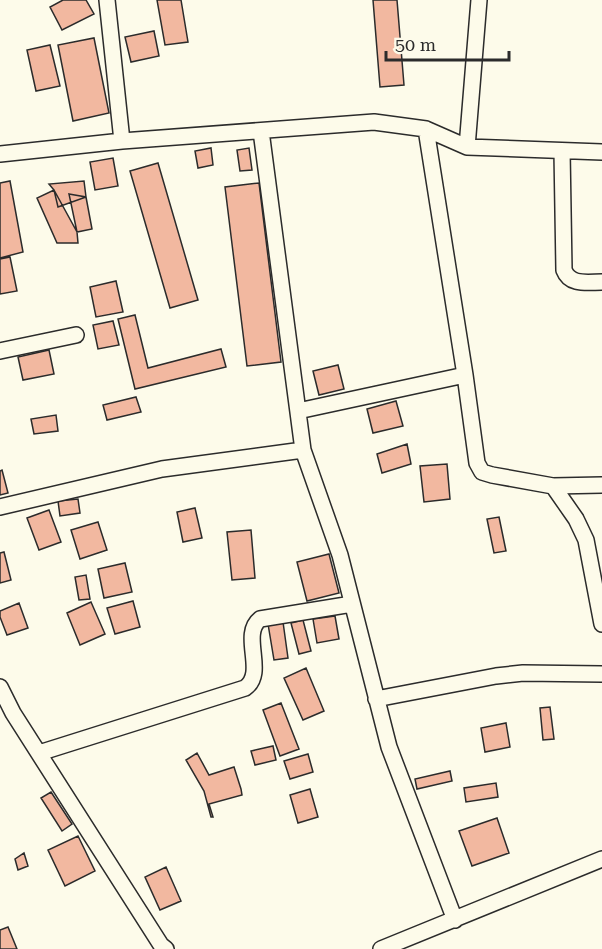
<svg xmlns="http://www.w3.org/2000/svg" width="602" height="949" viewBox="0 0 602 949" font-family="'Roboto Serif',serif">
  <style>
    .building { fill: #f2b8a0; stroke: #2b2b2b; stroke-width: 1.5 }
    .lines { fill: none; stroke-linecap: round; stroke-linejoin: round }
    .minor-casing { stroke: #2b2b2b; stroke-width: 18 }
    .minor { stroke: #fdfbea; stroke-width: 15 }
  </style>
  <rect width="100%" height="100%" fill="#fdfbea"/>
  <!-- building -->
  <path class="building" d="M63,0h23l8,14 -32,16 -12,-23z
    M157,0h24l7,42 -23,3z
    M373,0h24l7,85 -24,2z
    M154,31l5,25 -28,6 -6,-25z
    M94,38l15,75 -36,8 -15,-76z
    M50,45l10,41 -24,5 -9,-41z
    M211,148l2,17 -15,3 -3,-17z
    M249,148l3,22 -12,1 -3,-21z
    M113,158l5,28 -23,4 -5,-28z
    M158,163l40,137 -28,8 -40,-137z
    M10,181l13,71 -23,6v-75z
    M84,181l2,16 -28,10 -4,-17 -5,-6z
    M259,183l22,179 -34,4 -22,-179z
    M54,190l23,42 1,11h-21l-20,-45z
    M69,194l17,3 6,32 -15,3z
    M10,257l7,34 -17,3v-35z
    M116,281l7,31 -27,5 -6,-30z
    M135,315l13,53 73,-19 5,18 -91,22 -17,-70z
    M113,321l6,24 -21,4 -5,-24z
    M49,350l5,24 -31,6 -5,-23z
    M338,365l6,24 -25,6 -6,-24z
    M136,397l5,15 -34,8 -4,-15z
    M396,401l7,25 -30,7 -6,-24z
    M56,415l2,16 -24,3 -3,-15z
    M407,444l4,20 -29,9 -5,-19z
    M447,464l3,35 -26,3 -4,-36z
    M2,470l6,23 -8,2v-24z
    M78,499l2,14 -20,3 -2,-15z
    M195,508l7,30 -19,4 -6,-30z
    M49,510l12,32 -22,8 -12,-32z
    M499,517l7,34 -12,2 -7,-34z
    M98,522l9,28 -27,9 -9,-29z
    M251,530l4,48 -23,2 -5,-48z
    M4,552l7,28 -11,3v-30z
    M329,554l10,39 -32,8 -10,-39z
    M125,563l7,29 -28,6 -6,-29z
    M86,575l4,24 -11,1 -4,-23z
    M133,601l7,26 -25,7 -8,-26z
    M91,602l14,32 -25,11 -13,-32z
    M19,603l9,25 -21,7 -7,-18v-6z
    M335,616l4,23 -22,4 -4,-24z
    M303,620l8,31 -12,3 -8,-31z
    M283,622l5,36 -14,2 -6,-36z
    M306,668l18,43 -21,9 -19,-42z
    M281,703l18,46 -19,7 -17,-46z
    M550,707l4,32 -11,1 -3,-32z
    M506,723l4,24 -25,5 -4,-24z
    M273,746l3,14 -21,5 -4,-14z
    M197,753l12,22 25,-8 7,22 1,6 -33,9 4,13h-2l-7,-26 -18,-31z
    M308,754l5,18 -23,7 -6,-18z
    M450,771l2,10 -35,8 -2,-10z
    M496,783l2,14 -32,5 -2,-14z
    M310,789l8,28 -20,6 -8,-28z
    M51,792l21,32 -10,7 -21,-33z
    M497,818l12,35 -37,13 -13,-35z
    M78,836l17,35 -30,15 -17,-36z
    M24,853l4,13 -10,4 -3,-11z
    M166,867l15,34 -21,9 -15,-33z
    M8,927l9,22h-17v-19z"/>
  <g class="lines">
    <defs>
      <path id="minor" d="M107,0l15,141
        M426,129l39,246 12,88 5,9 10,3 61,11 49,-1
        M261,131l42,319 37,105 49,192 66,173
        M467,147l12,-147
        M562,151l2,119c6,16 24,12 38,12
        M0,154l122,-13 252,-19 52,7 41,18 135,5
        M0,351l76,-16
        M298,411l167,-36
        M553,486l23,33 10,21 16,84
        M0,507l162,-38 141,-19
        M0,687l13,26 148,232 5,4
        M376,699l120,-23 27,-3 79,1
        M39,753l206,-65c22,-15 -5,-53 15,-69l92,-15
        M381,949l221,-90"/>
    </defs>
    <!-- minor casing -->
    <use href="#minor" class="minor-casing"/>
    <!-- minor -->
    <use href="#minor" class="minor"/>
  </g>
  <!-- scale -->
  <path d="M386 51v9h123v-9" fill="none" stroke="#2b2b2b" stroke-width="3"/>
  <text x="395" y="51" font-size="18" fill="#2b2b2b" stroke="#fdfbea" stroke-width="4.5" paint-order="stroke">50 m</text>
</svg>
